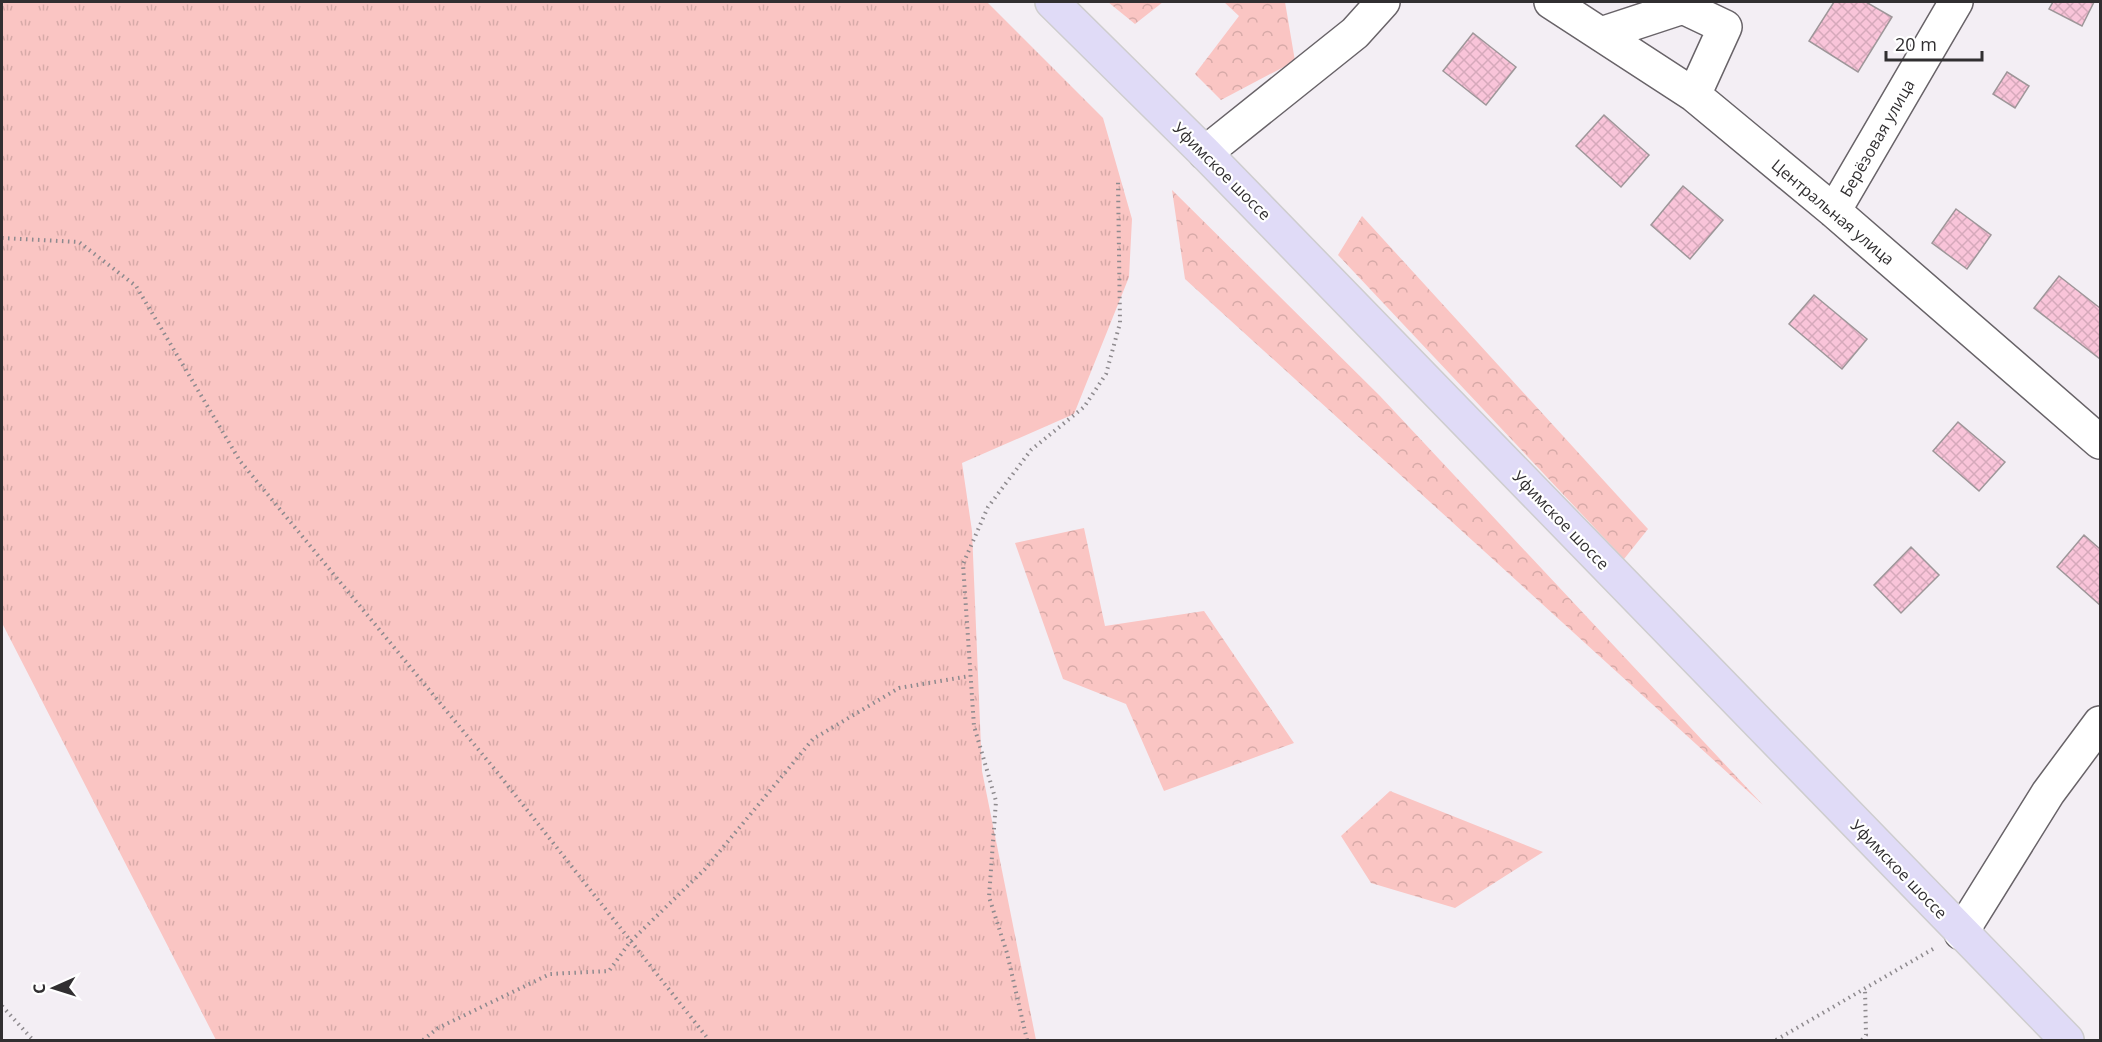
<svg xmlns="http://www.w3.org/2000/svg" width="2102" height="1042" viewBox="0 0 2102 1042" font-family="'Open Sans',sans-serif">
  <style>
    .grass { fill: url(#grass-tufts) }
    .forest { fill: url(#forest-crowns) }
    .building { fill: url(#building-cross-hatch); stroke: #9e9699; stroke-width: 1.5 }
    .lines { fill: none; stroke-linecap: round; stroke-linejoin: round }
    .minor-casing { stroke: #686368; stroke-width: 36 }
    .major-casing { stroke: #cecdce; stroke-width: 36 }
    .path { stroke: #8e8a8e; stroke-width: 4; stroke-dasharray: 1.5 4.5; stroke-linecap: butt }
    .minor { stroke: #fff; stroke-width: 33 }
    .major { stroke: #e0dbf7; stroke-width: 33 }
    .labels { text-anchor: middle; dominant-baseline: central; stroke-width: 4.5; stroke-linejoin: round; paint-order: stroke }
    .street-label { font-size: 16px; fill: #312f31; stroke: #fff }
  </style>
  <defs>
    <pattern id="grass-tufts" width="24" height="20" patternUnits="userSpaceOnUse" patternTransform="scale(1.5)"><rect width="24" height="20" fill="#fac5c3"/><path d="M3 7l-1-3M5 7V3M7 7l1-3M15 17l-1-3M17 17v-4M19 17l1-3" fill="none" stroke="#d7aaa8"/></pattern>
    <pattern id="forest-crowns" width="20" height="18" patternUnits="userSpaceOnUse" patternTransform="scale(1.5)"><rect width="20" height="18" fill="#fac5c3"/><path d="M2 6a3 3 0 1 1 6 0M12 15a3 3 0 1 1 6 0" fill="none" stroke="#d7aaa8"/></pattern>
    <pattern id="building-cross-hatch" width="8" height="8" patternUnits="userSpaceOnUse" patternTransform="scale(1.5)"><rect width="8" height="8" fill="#f9c4d9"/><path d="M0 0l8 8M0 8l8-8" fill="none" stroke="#d6a9bb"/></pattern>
  </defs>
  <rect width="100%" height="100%" fill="#f3eef4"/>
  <!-- grass -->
  <path class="grass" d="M2,2h985l116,116 29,101 -3,58 -55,137 -112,49 10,68 10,240 54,269h-820l-214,-417z"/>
  <!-- forest -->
  <path class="forest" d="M1108,2h55l-28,22z
    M1224,2h61l10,59 -74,39 -26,-26 44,-58z
    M1172,190l208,206 383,409 -578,-526z
    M1362,216l286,313 -24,30 -286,-304z
    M1084,528l21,98 99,-15 90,132 -130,48 -38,-87 -63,-25 -48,-136z
    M1390,791l153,61 -88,56 -84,-25 -30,-47z"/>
  <!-- building -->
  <path class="building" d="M1834,2h32l26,15 -34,55 -49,-31z
    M2053,2h41l-12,24 -33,-17z
    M1473,33l43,34 -30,38 -43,-34z
    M2007,72l22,14 -14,22 -22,-14z
    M1604,115l45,40 -28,32 -45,-41z
    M1683,186l40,34 -33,39 -39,-34z
    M1956,209l35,26 -24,34 -35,-26z
    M2059,276l41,32v51l-66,-51z
    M1814,295l53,44 -25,30 -53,-45z
    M1958,422l47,40 -26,29 -46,-40z
    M2084,535l16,14v56l-43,-38z
    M1911,547l28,28 -38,38 -27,-28z"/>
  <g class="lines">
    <defs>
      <path id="minor" d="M1551,2l143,93 140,116 266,231
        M1601,34l82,-27 42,20 -31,68
        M1205,153l150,-120 28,-31
        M1834,211l122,-209
        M1961,933l87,-140 52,-70"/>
      <path id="major" d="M1052,2l153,151 862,887"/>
    </defs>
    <!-- minor casing -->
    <use href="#minor" class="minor-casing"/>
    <!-- major casing -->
    <use href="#major" class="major-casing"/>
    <!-- path -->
    <path class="path" d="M2,238l77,4 57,44 104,175 257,311 212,268
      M2,1006l31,34
      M423,1040l15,-12 112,-54 59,-3 21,-29 75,-73 108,-130 86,-51 71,-12
      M1027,1040l-20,-87 -18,-56 7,-96 -22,-75 -11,-162 25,-57 43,-57 53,-43 22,-33 14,-51 -2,-142
      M1776,1040l157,-91
      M1862,1040l4,-5 -1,-46"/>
    <!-- minor -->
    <use href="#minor" class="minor"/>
    <!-- major -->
    <use href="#major" class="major"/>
  </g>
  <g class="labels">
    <!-- street labels -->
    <g class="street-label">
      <text transform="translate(1877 138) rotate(-60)">Берёзовая улица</text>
      <text transform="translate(1222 171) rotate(45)">Уфимское шоссе</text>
      <text transform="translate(1833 212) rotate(40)">Центральная улица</text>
      <text transform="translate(1561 520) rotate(46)">Уфимское шоссе</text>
      <text transform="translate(1899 869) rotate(46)">Уфимское шоссе</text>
    </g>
  </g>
  <!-- border -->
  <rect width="2102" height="1042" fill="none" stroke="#312f31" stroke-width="6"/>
  <!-- north arrow -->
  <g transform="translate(54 988) rotate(267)" stroke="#ffffff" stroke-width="4.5" paint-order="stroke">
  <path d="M0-4.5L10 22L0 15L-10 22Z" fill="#312f31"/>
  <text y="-9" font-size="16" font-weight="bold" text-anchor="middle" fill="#312f31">С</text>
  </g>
  <!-- scale -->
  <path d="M1886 51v9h96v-9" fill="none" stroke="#312f31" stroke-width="3"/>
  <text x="1895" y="51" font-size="18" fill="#312f31" stroke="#ffffff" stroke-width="4.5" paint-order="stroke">20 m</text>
</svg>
